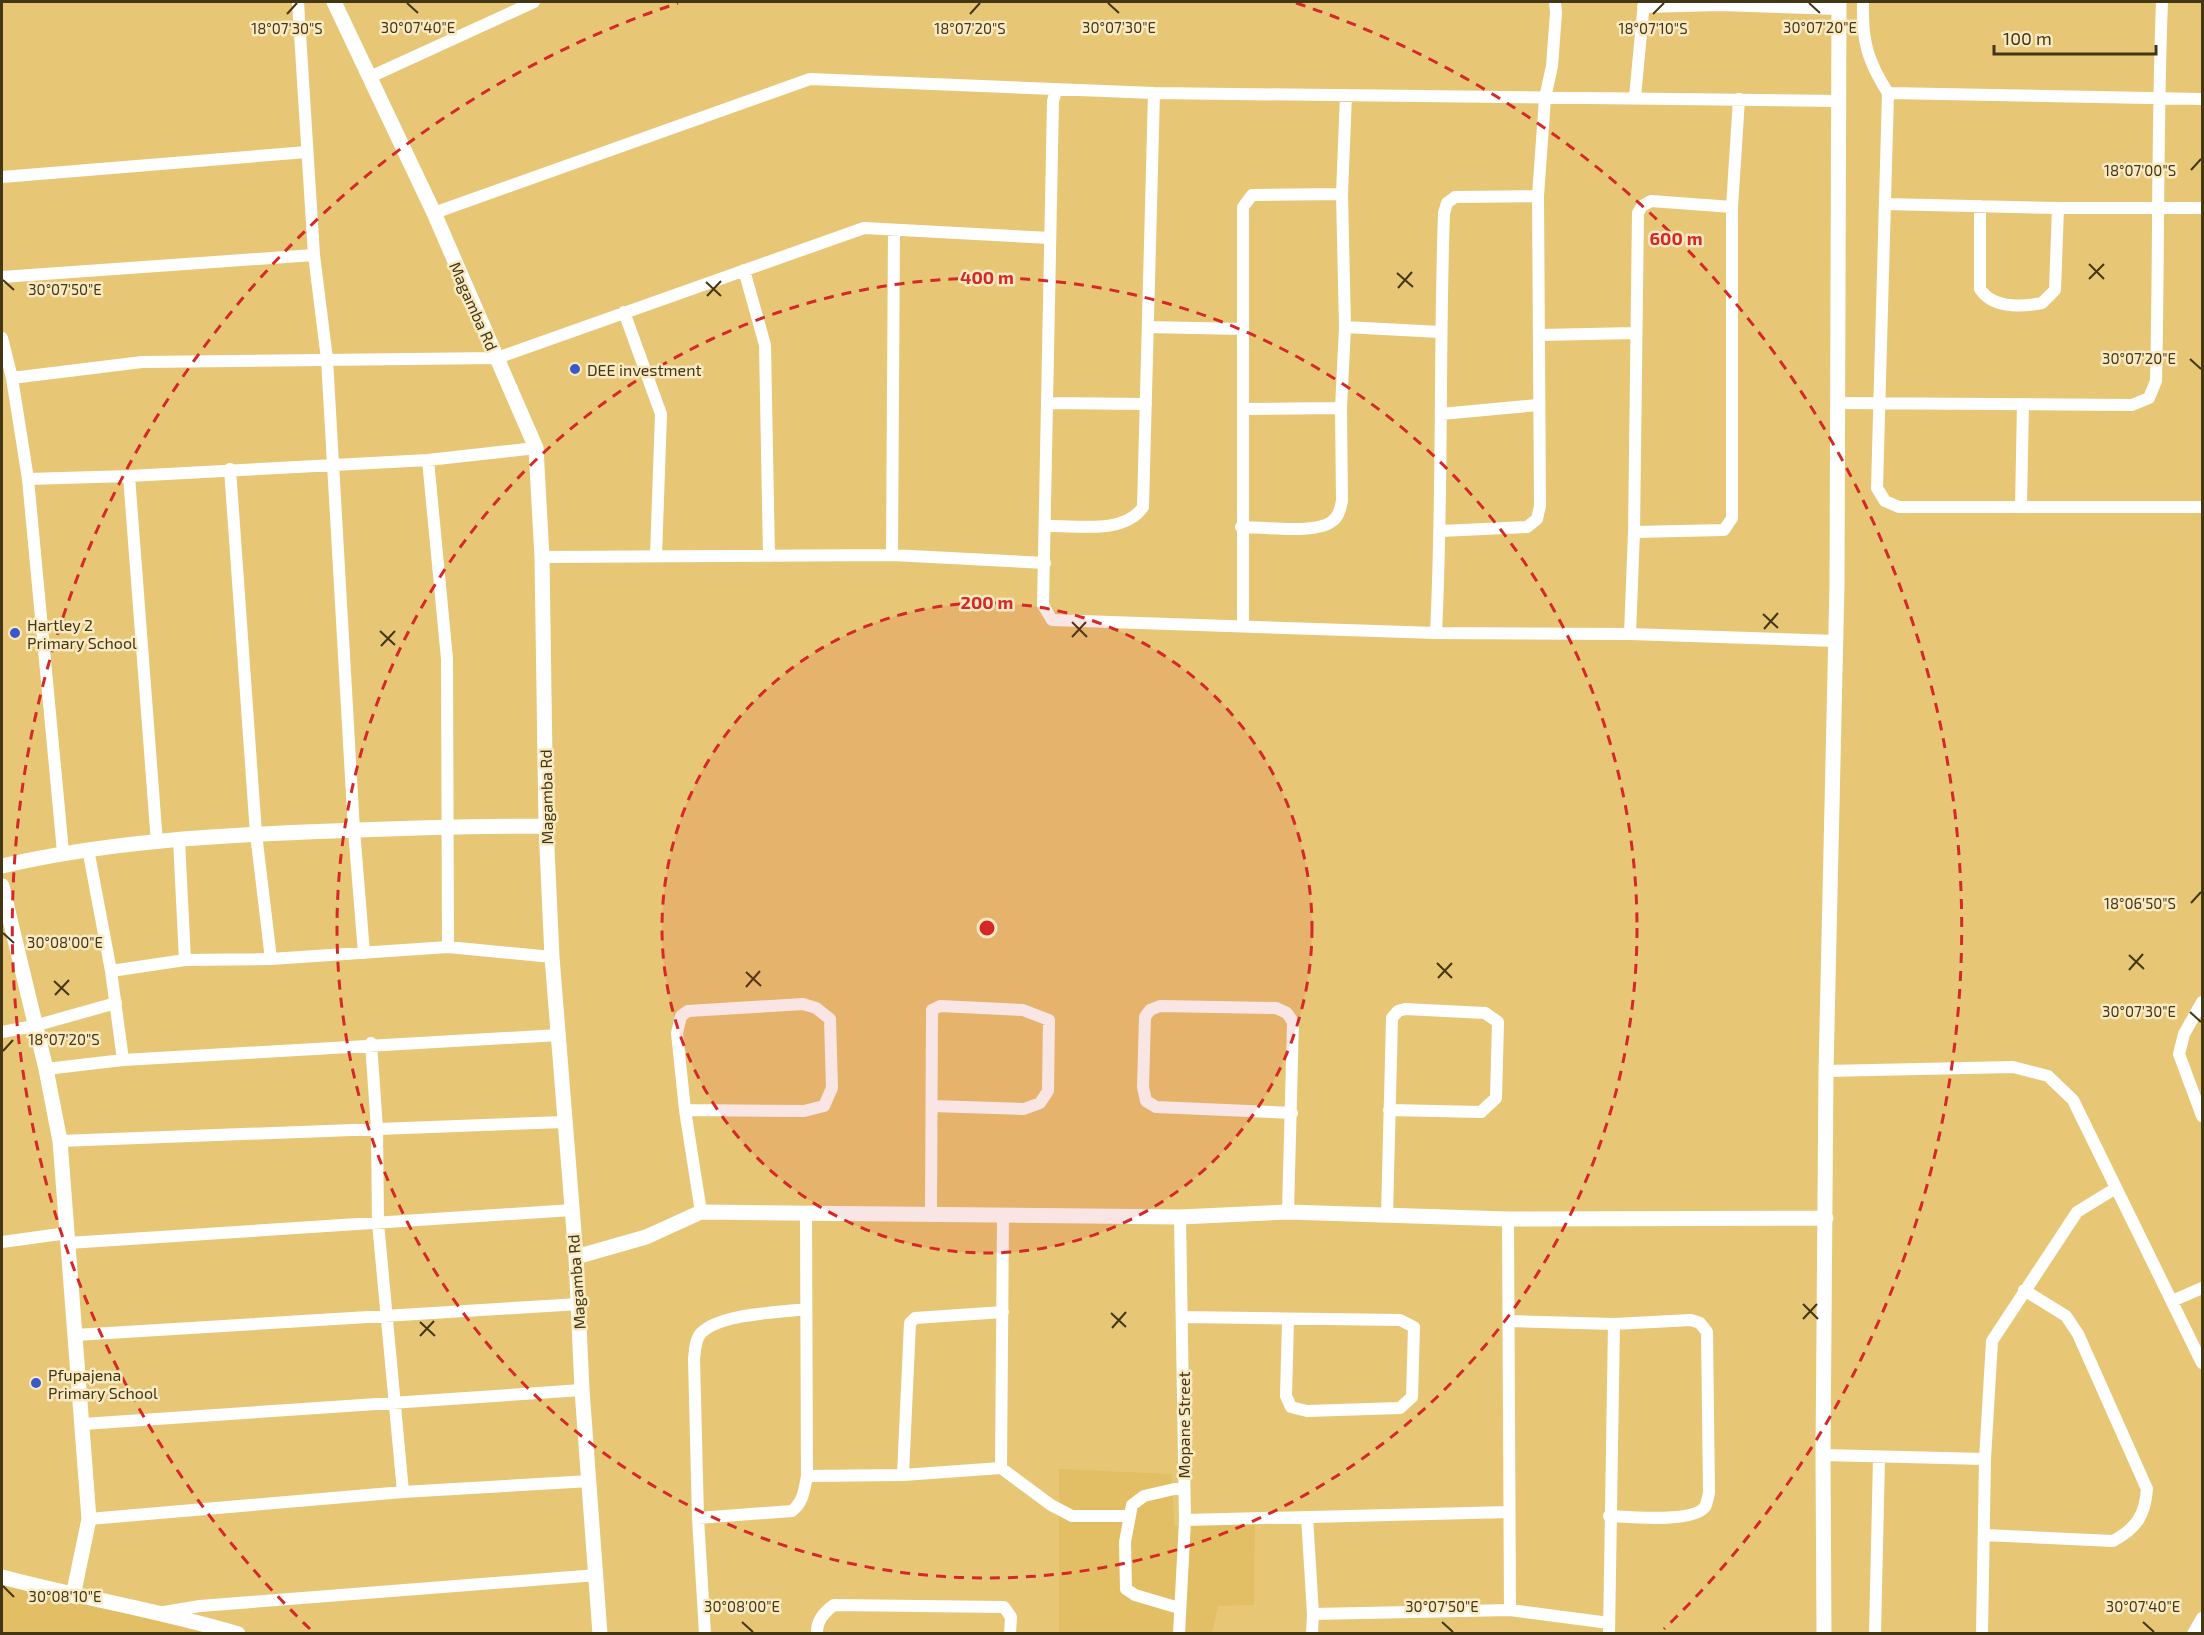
<svg xmlns="http://www.w3.org/2000/svg" width="2204" height="1635" viewBox="0 0 2204 1635" font-family="'Exo 2',sans-serif">
  <style>
    .built { fill: #e2bf64 }
    .lines { fill: none; stroke-linecap: round; stroke-linejoin: round }
    .minor { stroke: #fff; stroke-width: 12 }
    .tertiary { stroke: #fff; stroke-width: 15 }
    .ticks { fill: none; stroke: #433614; stroke-width: 2 }
    .ring { fill: none; stroke: #d62828; stroke-width: 3; stroke-dasharray: 10 8 }
    .poi-dot { fill: #3b58ca; stroke: #f9eac3; stroke-width: 2 }
    .labels { text-anchor: middle; dominant-baseline: central; stroke-width: 5; stroke-linejoin: round; paint-order: stroke }
    .street-label { font-size: 16px; fill: #433614; stroke: #f9eac3 }
    .poi-label { font-size: 16px; fill: #433614; stroke: #f9eac3; text-anchor: start }
    .ticks-label { font-size: 15px; text-anchor: middle; fill: #433614; stroke: #f9eac3; stroke-width: 5; stroke-linejoin: round; paint-order: stroke }
    .centre { fill: #d62828; stroke: #f9eac3; stroke-width: 3 }
    .ring-label { font-size: 18px; text-anchor: middle; font-weight: bold; fill: #d62828; stroke: #f9eac3; stroke-width: 5; stroke-linejoin: round; paint-order: stroke }
  </style>
  <rect width="100%" height="100%" fill="#e7c776"/>
  <!-- built -->
  <path class="built" d="M1059,1469l113,5 2,51 81,-1 -1,81 -36,1 -6,27 -153,1z
    M2,1584l205,49h-205z"/>
  <g class="lines">
    <!-- minor -->
    <path class="minor" d="M298,2l16,253 13,104 27,471 10,123
      M1863,2c-1,39 4,58 25,91
      M1643,7l77,-2 118,4
      M370,77l164,-75
      M1056,91l-3,10 -10,504 9,15 384,13 194,1 206,7
      M1635,97l9,-95
      M2202,99l-314,-6 -11,395 8,13 14,6h303
      M2,177l305,-25
      M1885,204l173,4h144
      M1980,206v83c13,20 41,18 62,14l13,-13 3,-82
      M434,213l376,-134 344,14 685,8
      M744,270l21,75 4,211
      M2,277l312,-22
      M624,312l37,102 -5,142
      M1148,327l94,2
      M1345,327l95,5
      M1540,335l95,-2
      M2,338l10,40 16,101 35,373
      M12,378l130,-16 355,-4 367,-130 186,10
      M1047,403l99,1
      M1838,403l294,2 17,-7 7,-17c3,-126 1,-253 6,-379
      M1244,409l97,-1
      M1441,414l97,-9
      M428,460l19,199 1,288
      M230,469l26,365 15,125
      M129,476l28,367
      M28,479l101,-3 299,-16 108,-12
      M2021,506l2,-102
      M1047,526c30,-1 77,9 96,-19l11,-414
      M1241,527c22,0 74,7 90,-5 8,-5 9,-13 11,-21l-1,-93 4,-81 -3,-133 4,-99
      M1441,531l86,-4 10,-8 3,-13 -2,-310 7,-98 7,-32 4,-53 -1,-11
      M1634,532l90,-2 8,-12v-311l7,-108
      M892,555l2,-325
      M542,557l350,-2 153,8
      M1243,624v-417l9,-12 90,-1
      M1436,633c7,-140 3,-280 8,-420l3,-10 8,-6 83,-1
      M1630,634l4,-102 4,-319 4,-7 9,-5 81,6
      M179,840l6,120
      M88,849l23,122 12,89
      M111,971l74,-11 86,-1 177,-12 104,10
      M2202,1002l-18,32 -5,20 23,62
      M2,1032l32,-6 82,-23
      M371,1043l6,86 1,94 25,269
      M46,1069l77,-9 436,-25
      M1826,1071l187,-4 35,9 25,24 129,263
      M685,1110l119,1 20,-5 8,-18 -2,-69 -14,-11 -13,-4 -115,7 -7,5 -4,17 8,77 16,102
      M60,1141l504,-19
      M1288,1212l5,-190 -6,-9 -11,-5 -116,-2 -10,4 -5,7 -2,70 3,14 10,6 136,6
      M931,1213l1,-203 8,-4 83,4 26,10 -1,71 -8,12 -16,6 -92,-3
      M1387,1215l5,-197 6,-7 7,-2 80,4 13,9 -2,76 -15,14 -92,-2
      M2,1242l66,-9
      M68,1243l504,-33
      M2172,1301l30,-13
      M1184,1317l216,3 14,7 -2,70 -12,11 -93,3 -16,-4 -5,-11 2,-76
      M1510,1321l104,3 77,-4 9,3 7,9 2,161c-1,4 -2,10 -4,14 -12,16 -75,10 -96,9
      M76,1335l503,-31
      M83,1424l499,-34
      M1823,1455l162,4
      M1001,1468l2,-252
      M903,1475l7,-152 5,-5 88,-6
      M807,1476l96,-1 98,-7 50,37 21,11h56
      M1307,1517l6,97 197,-4 -2,-391
      M698,1518l-4,-159c1,-9 1,-19 7,-26 20,-20 77,-20 105,-24
      M89,1519l314,-27 187,-11
      M1185,1520l324,-8
      M1984,1535l129,6c24,-13 32,-26 34,-52l-69,-155 -12,-18 -42,-26
      M1179,1608l-44,-13 -9,-6 -1,-47 7,-37 12,-9 39,-9
      M1510,1610l99,13
      M164,1612l36,-6 397,-31
      M705,1634l-7,-116 94,-7c12,-10 12,-21 15,-35l-1,-261
      M817,1634c-1,-13 7,-22 17,-29l170,2 7,10 -1,17
      M1179,1634l6,-114 -5,-303
      M1312,1634l1,-20
      M1609,1634l5,-310
      M1875,1634l4,-176
      M1982,1634l3,-175 7,-118 85,-129 39,-24
      M2193,1634l9,-16"/>
    <!-- tertiary -->
    <path class="tertiary" d="M334,2l100,211 102,235 6,109 4,269 6,131 24,300 6,133 18,244
      M2,866c108,-25 219,-31 330,-35 72,-3 143,-5 214,-5
      M2,886l44,183 14,72 29,378 -16,77
      M576,1257l70,-20 55,-25 479,5 108,-5 220,7 318,-1
      M2,1577c78,21 158,33 236,57
      M1824,1634l-1,-179 3,-384 11,-487 2,-582"/>
  </g>
  <!-- ticks -->
  <path class="ticks" d="M407,3l11,10M1108,3l11,10M1809,3l11,10M287,14l10,-11M970,14l10,-11M1653,14l11,-11M2191,170l10,-11M2089,264l15,15M1397,273l16,14M2089,279l15,-15M3,280l11,10M706,282l15,14M1398,288l14,-16M707,296l14,-15M2190,359l11,10M1763,614l15,14M1072,622l15,15M1764,629l14,-16M380,631l15,14M1072,637l14,-15M381,646l14,-15M2191,903l10,-11M3,933l11,10M2129,955l15,14M1437,963l15,15M2129,970l14,-16M746,972l15,14M1438,978l14,-15M54,981l15,14M746,987l14,-16M55,995l14,-15M2190,1012l11,10M3,1051l10,-11M1803,1304l15,15M1111,1313l15,14M1803,1319l14,-15M420,1322l15,14M1112,1328l14,-16M420,1336l14,-15M3,1586l11,11M742,1622l11,10M1442,1622l11,10M2143,1622l11,10"/>
  <!-- distance rings -->
  <circle cx="987" cy="928" r="325" fill="#d62828" fill-opacity=".12"/>
  <g class="ring">
    <circle cx="987" cy="928" r="325"/>
    <circle cx="987" cy="928" r="650"/>
    <path d="M310 1629A975 975 0 0 1 678 3M1296 3A975 975 0 0 1 1664 1629"/>
  </g>
  <!-- markers -->
  <g class="poi-dot">
    <circle cx="575" cy="369" r="6"/>
    <circle cx="15" cy="633" r="6"/>
    <circle cx="36" cy="1383" r="6"/>
  </g>
  <g class="labels">
    <!-- street labels -->
    <g class="street-label">
      <text transform="translate(474 306) rotate(66)">Magamba Rd</text>
      <text transform="translate(546 797) rotate(-91)">Magamba Rd</text>
      <text transform="translate(576 1282) rotate(-94)">Magamba Rd</text>
      <text transform="translate(1183 1425) rotate(-90)">Mopane Street</text>
    </g>
    <!-- poi labels -->
    <g class="poi-label">
      <text x="587" y="369">DEE investment</text>
      <text x="27" y="624">Hartley 2<tspan x="27" dy="18">Primary School</tspan></text>
      <text x="48" y="1374">Pfupajena<tspan x="48" dy="18">Primary School</tspan></text>
    </g>
  </g>
  <g class="ticks-label">
    <text x="418" y="33">30°07'40"E</text>
    <text x="1119" y="33">30°07'30"E</text>
    <text x="1820" y="33">30°07'20"E</text>
    <text x="287" y="34">18°07'30"S</text>
    <text x="970" y="34">18°07'20"S</text>
    <text x="1653" y="34">18°07'10"S</text>
    <text x="2140" y="176">18°07'00"S</text>
    <text x="65" y="295">30°07'50"E</text>
    <text x="2139" y="364">30°07'20"E</text>
    <text x="2140" y="909">18°06'50"S</text>
    <text x="65" y="948">30°08'00"E</text>
    <text x="2139" y="1017">30°07'30"E</text>
    <text x="64" y="1045">18°07'20"S</text>
    <text x="65" y="1602">30°08'10"E</text>
    <text x="742" y="1612">30°08'00"E</text>
    <text x="1442" y="1612">30°07'50"E</text>
    <text x="2143" y="1612">30°07'40"E</text>
  </g>
  <circle cx="987" cy="928" r="9" class="centre"/>
  <g class="ring-label">
    <text x="1676" y="245">600 m</text>
    <text x="987" y="284">400 m</text>
    <text x="987" y="609">200 m</text>
  </g>
  <!-- border -->
  <rect width="2204" height="1635" fill="none" stroke="#433614" stroke-width="6"/>
  <!-- scale -->
  <path d="M1994 45v9h162v-9" fill="none" stroke="#433614" stroke-width="3"/>
  <text x="2003" y="45" font-size="18" fill="#433614" stroke="#f9eac3" stroke-width="4.5" paint-order="stroke">100 m</text>
</svg>
